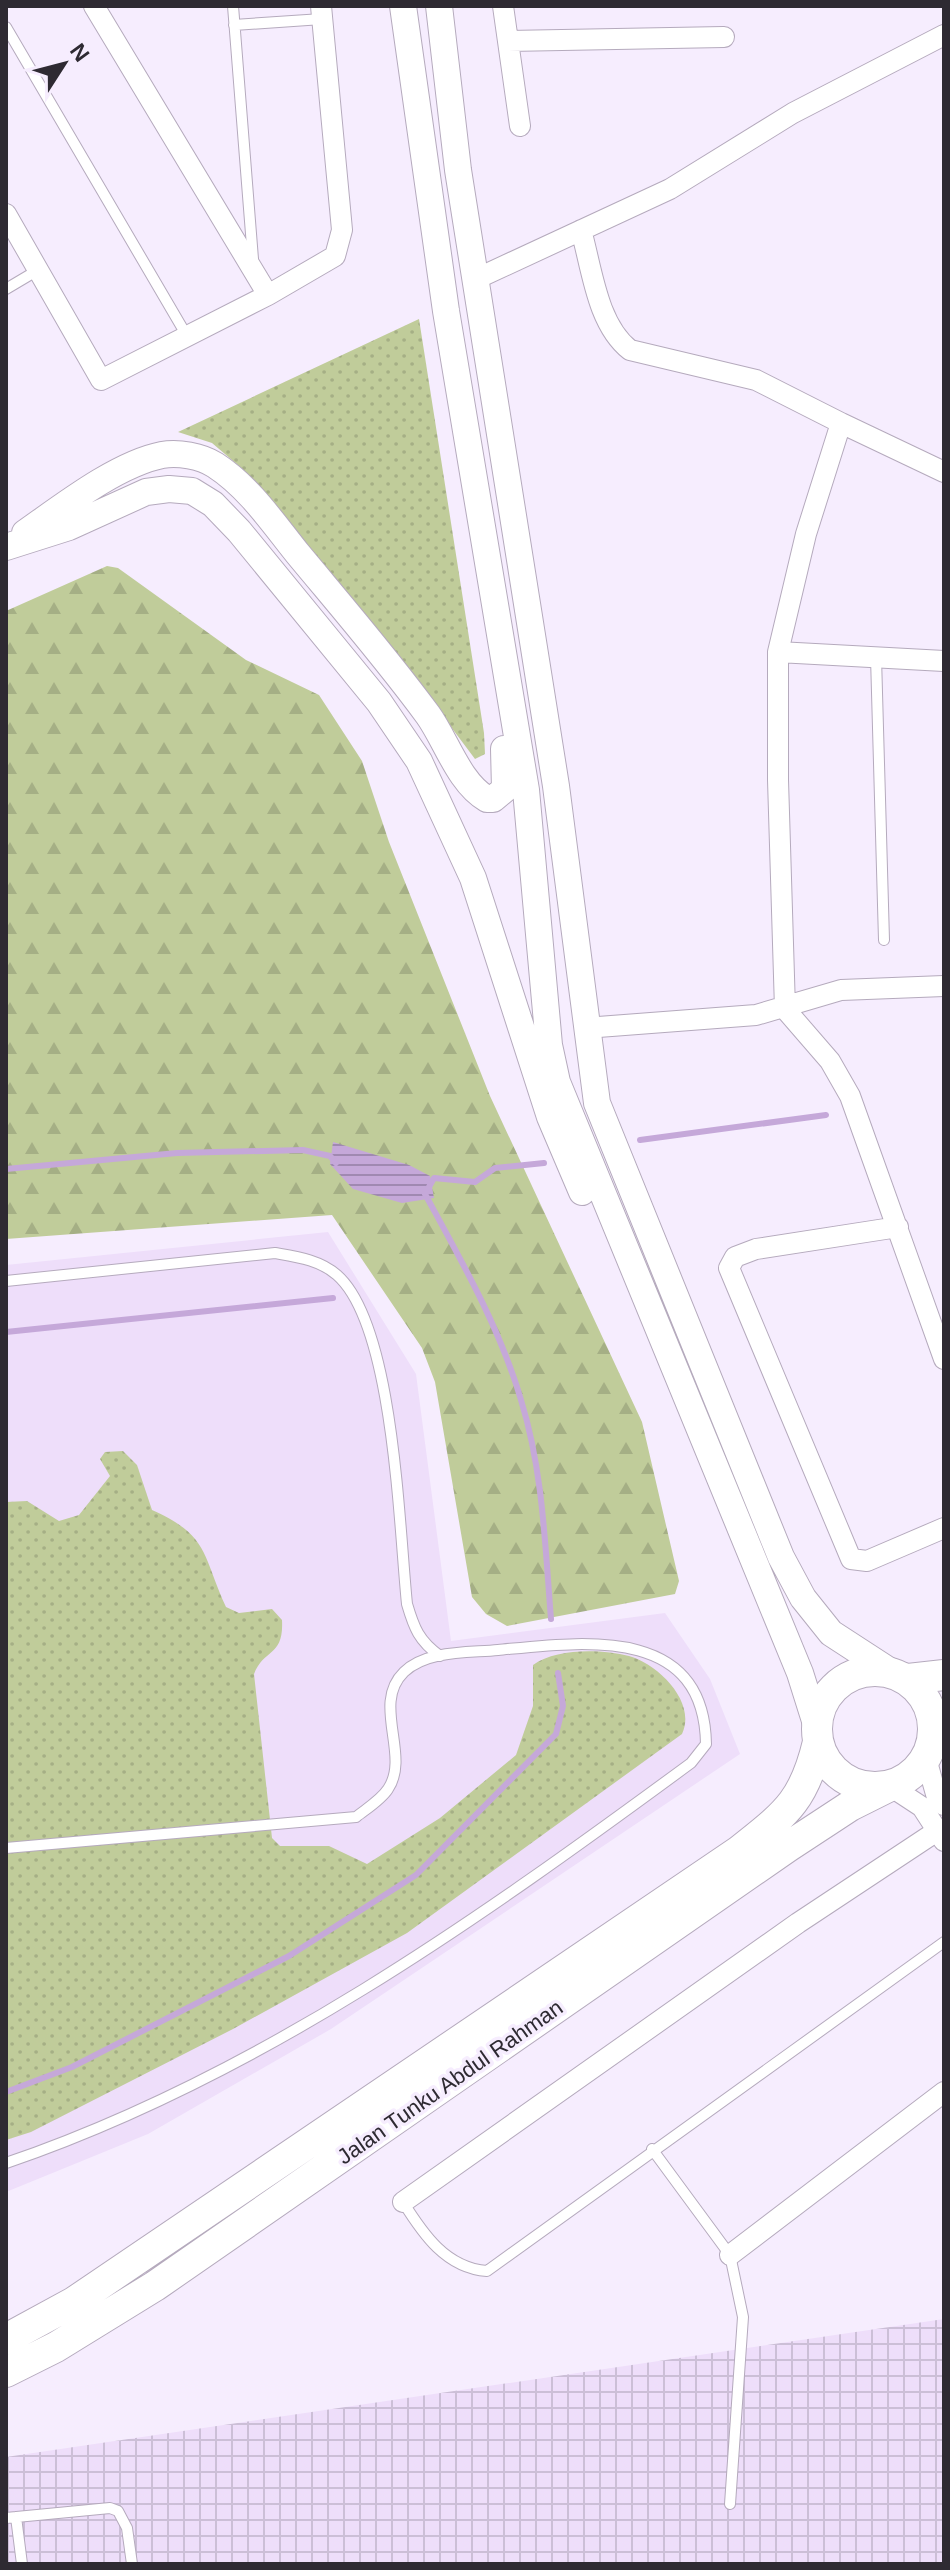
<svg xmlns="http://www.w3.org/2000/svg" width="950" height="2570" viewBox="0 0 950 2570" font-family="Helvetica,sans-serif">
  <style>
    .built { fill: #eedefa }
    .industrial { fill: url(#industrial-grid) }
    .grass { fill: url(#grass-dots) }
    .forest { fill: url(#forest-firs) }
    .water { fill: url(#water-rules) }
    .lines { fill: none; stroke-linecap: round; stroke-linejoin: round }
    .stream { stroke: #c5a8d9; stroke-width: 6 }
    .lane-casing { stroke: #b5aabd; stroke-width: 12 }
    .street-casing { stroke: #b5aabd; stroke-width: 22 }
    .secondary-casing { stroke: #b5aabd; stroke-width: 28 }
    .primary-casing { stroke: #b5aabd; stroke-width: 32 }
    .lane { stroke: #fff; stroke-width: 10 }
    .street { stroke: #fff; stroke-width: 20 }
    .secondary { stroke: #fff; stroke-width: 26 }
    .primary { stroke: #fff; stroke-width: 30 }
    .labels { text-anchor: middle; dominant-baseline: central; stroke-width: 7; stroke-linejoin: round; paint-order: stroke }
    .street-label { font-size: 22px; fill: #2e2a32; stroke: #f6edfe }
  </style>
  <defs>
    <pattern id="industrial-grid" width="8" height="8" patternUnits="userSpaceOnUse" patternTransform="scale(2)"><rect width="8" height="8" fill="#eedefa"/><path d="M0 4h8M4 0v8" fill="none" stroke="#ccbfd7"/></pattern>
    <pattern id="grass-dots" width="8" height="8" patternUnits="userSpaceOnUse" patternTransform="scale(2)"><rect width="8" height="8" fill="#c0cc9a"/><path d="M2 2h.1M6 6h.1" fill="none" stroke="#a5af85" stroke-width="1.8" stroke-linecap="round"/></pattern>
    <pattern id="forest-firs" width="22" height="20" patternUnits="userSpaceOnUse" patternTransform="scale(2)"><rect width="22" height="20" fill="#c0cc9a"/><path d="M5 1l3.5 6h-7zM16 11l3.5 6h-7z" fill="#a5af85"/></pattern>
    <pattern id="water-rules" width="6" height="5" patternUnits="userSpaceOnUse" patternTransform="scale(2)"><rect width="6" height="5" fill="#c5a8d9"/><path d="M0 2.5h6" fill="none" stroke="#a089b1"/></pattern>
  </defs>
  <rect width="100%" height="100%" fill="#f6edfe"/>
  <!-- built -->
  <path class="built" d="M328,1232l88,142 35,267 214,-28 45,66 30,75 -409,275 -183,105 -142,58v-927z"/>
  <!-- industrial -->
  <path class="industrial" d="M944,2319v245h-938v-107z"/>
  <!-- grass -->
  <path class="grass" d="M419,319l65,414 1,21 -10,5 -69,-92 -167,-201 -27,-23 -34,-11z
    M123,1451l14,14 15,45c58,26 50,45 74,97l13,6 33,-4 10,11c2,37 -18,28 -28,54l18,164 8,8h49l38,18 73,-46 76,-63 17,-49v-41c23,-17 68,-16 96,-9 29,8 68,46 53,78l-275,199 -174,96 -202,103 -25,8v-638l21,-1 32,20 20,-6 31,-39 -10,-17 5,-7z"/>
  <!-- forest -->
  <path class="forest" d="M107,566l11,2 128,92 73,35 43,66 27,81 101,254 152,326 37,159 -4,13 -168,32 -21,-12 -14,-17 -37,-215 -13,-34 -90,-133 -326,24v-628z"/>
  <!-- water -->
  <path class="water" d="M333,1142l76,23 21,11 4,22 -32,5 -49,-14 -23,-25z"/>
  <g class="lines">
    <!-- stream -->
    <path class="stream" d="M640,1140l186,-25
      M6,1169l171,-16 126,-3 27,6 6,7
      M429,1187l5,-9 41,4 20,-14 49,-5
      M425,1194c36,66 75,134 96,206 22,71 24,145 30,219
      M6,1332l327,-34
      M6,2092l66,-25 217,-111 127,-81 140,-141 7,-28 -5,-33"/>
    <defs>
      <path id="lane" d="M233,6l20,253
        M234,25l88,-6
        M6,27l181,309
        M6,289l32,-19
        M876,657l8,283
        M6,1281l269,-28c23,4 45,7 62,22 57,50 62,252 70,329 7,24 12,37 33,52
        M6,1848l350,-31c10,-8 25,-17 32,-28 23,-34 -17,-85 16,-117 23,-22 65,-19 94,-22 84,-8 206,-26 208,94l-15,19c-212,156 -433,314 -685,400
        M652,2149l78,106 13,62 -13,187
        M403,2202c20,32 43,66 84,69l457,-329
        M16,2517l6,47
        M6,2518l104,-10 8,3 9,17 5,36"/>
      <path id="street" d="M503,6l17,120
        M508,41l216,-4
        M6,214l95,166 167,-85 -174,-289
        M581,230c11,39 16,94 49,120l126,30 85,43
        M476,279l194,-90 123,-76 151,-78
        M268,295l67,-39 7,-26 -21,-224
        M944,472l-103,-49 -35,111 -28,118v128l7,229 45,52 20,35 94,263
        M778,652l166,9
        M585,1028l171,-13 85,-25 103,-4
        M898,1227l-142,22 -21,8 -6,11 122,291 16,2 77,-33
        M925,1755l11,39 8,11
        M890,1786l32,21 22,34
        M403,2202l395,-279 139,-92
        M730,2255l214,-163"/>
      <path id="secondary" d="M403,6l43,305 80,479 23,255 8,37 243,591 17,54
        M439,6l19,164 98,616 41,317 184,454 22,41 28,35 60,39
        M25,533c37,-26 92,-69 137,-78 16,-3 39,1 53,10 34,22 58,58 83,89 44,53 89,105 130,161 18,25 31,68 59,84h6l12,-10 -1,-40
        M6,547l63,-20 77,-35 23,-3 23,2 21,13 26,27 140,171 40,59 54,117 77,239 32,75"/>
      <path id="primary" d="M817 1729a58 58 0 1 1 116 0a58 58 0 1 1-116 0Z
        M908,1679l36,-4
        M6,2339l68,-37 665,-451c46,-37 65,-49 79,-109
        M6,2372l50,-25 99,-61 634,-440 61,-40 40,-20"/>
    </defs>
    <!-- lane casing -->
    <use href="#lane" class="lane-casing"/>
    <!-- street casing -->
    <use href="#street" class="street-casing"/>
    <!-- secondary casing -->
    <use href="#secondary" class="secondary-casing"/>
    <!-- primary casing -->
    <use href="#primary" class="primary-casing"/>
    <!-- lane -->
    <use href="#lane" class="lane"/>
    <!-- street -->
    <use href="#street" class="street"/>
    <!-- secondary -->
    <use href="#secondary" class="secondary"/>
    <!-- primary -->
    <use href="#primary" class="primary"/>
  </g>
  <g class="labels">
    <!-- street labels -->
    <g class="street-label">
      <text transform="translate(450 2082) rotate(-35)">Jalan Tunku Abdul Rahman</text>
    </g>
  </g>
  <!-- border -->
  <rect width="950" height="2570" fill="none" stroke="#2e2a32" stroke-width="16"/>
  <!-- north arrow -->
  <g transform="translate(64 64) rotate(54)" stroke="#f6edfe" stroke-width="6" paint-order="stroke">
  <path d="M0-6L14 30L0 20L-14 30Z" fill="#2e2a32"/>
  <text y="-12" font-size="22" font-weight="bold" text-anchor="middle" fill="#2e2a32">N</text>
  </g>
</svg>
